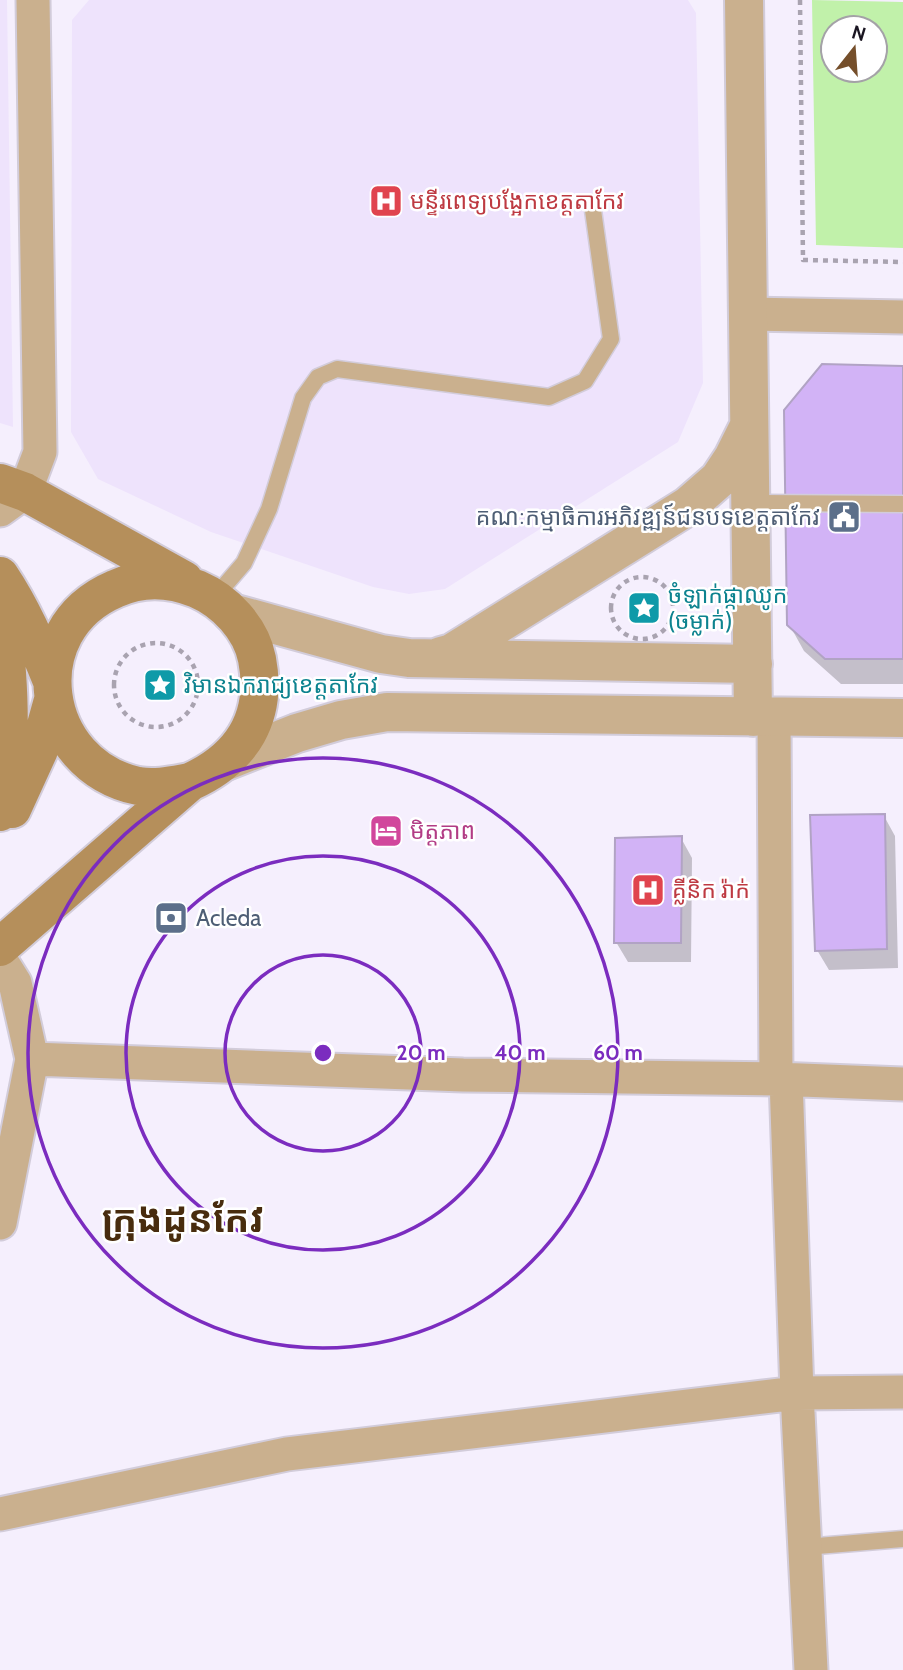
<svg xmlns="http://www.w3.org/2000/svg" width="903" height="1670" viewBox="0 0 903 1670" font-family="Cabin,'Noto Sans Khmer',sans-serif">
  <style>
    .built { fill: #eee3fc }
    .green { fill: #c1f1aa; fill-rule: evenodd }
    .shadow { fill: #0003 }
    .building { fill: #d2b3f6; stroke: #b1a3c4; stroke-width: 2 }
    .lines { fill: none; stroke-linecap: round; stroke-linejoin: round }
    .service-casing { stroke: #d2ccda; stroke-width: 19 }
    .minor-casing { stroke: #d2ccda; stroke-width: 37 }
    .tertiary-casing { stroke: #d2ccda; stroke-width: 42 }
    .secondary-casing { stroke: #d2ccda; stroke-width: 42 }
    .path { stroke: #a9a3b0; stroke-width: 4.5; stroke-dasharray: 5 5; stroke-linecap: butt }
    .service { stroke: #cab08e; stroke-width: 16 }
    .minor { stroke: #cab08e; stroke-width: 33 }
    .tertiary { stroke: #cab08e; stroke-width: 38 }
    .secondary { stroke: #b58f5b; stroke-width: 38 }
    .ring { fill: none; stroke: #7b2cbf; stroke-width: 3.5 }
    .labels { text-anchor: middle; dominant-baseline: central; stroke-width: 5; stroke-linejoin: round; paint-order: stroke }
    .health-label { font-size: 23px; fill: #be3a42; stroke: #fff; text-anchor: start }
    .service-label { font-size: 23px; fill: #4e5e75; stroke: #fff; text-anchor: end }
    .culture-label { font-size: 23px; fill: #0d838f; stroke: #fff; text-anchor: start }
    .hotel-label { font-size: 23px; fill: #b23c85; stroke: #fff; text-anchor: start }
    .town-label { font-size: 37px; font-weight: bold; fill: #482c0e; stroke: #fff }
    .centre { fill: #7b2cbf; stroke: #fff; stroke-width: 3.5 }
    .ring-label { font-size: 21px; text-anchor: middle; font-weight: bold; fill: #7b2cbf; stroke: #fff; stroke-width: 5; stroke-linejoin: round; paint-order: stroke }
  </style>
  <rect width="100%" height="100%" fill="#f5effd"/>
  <!-- built -->
  <path class="built" d="M0,0h7l6,427 -13,-4z
    M89,0h599l8,13 7,370 -25,59 -233,147 -36,5 -36,-7 -162,-55 -113,-53 -27,-47 1,-412z"/>
  <!-- green -->
  <path class="green" d="M812,0l91,2v246l-87,-3zM833,28h42v42h-42z"/>
  <!-- shadow -->
  <path class="shadow" d="M903,368v316h-62l-37,-33 -15,-27z
    M884,816l11,20 3,132 -69,2 -12,-20z
    M681,838l11,20 -1,104h-63l-12,-20z"/>
  <!-- building -->
  <path class="building" d="M822,364l81,2v293h-78l-38,-34 -3,-215z
    M885,814l2,135 -72,2 -5,-136z
    M682,836l-1,107h-67l1,-105z"/>
  <g class="lines">
    <defs>
      <path id="service" d="M751,503l152,1
        M214,598l30,-35 25,-54 34,-111 15,-21 19,-8 212,28 36,-16 26,-42 -19,-136
        M805,1547l98,-8"/>
      <path id="minor" d="M748,314l155,3
        M0,510l25,-18 15,-40 -7,-452
        M774,717l2,362
        M0,959l15,24 17,76 -32,164
        M32,1059l431,16 313,4 127,5
        M786,1079l11,314 14,277
        M0,1514l287,-60 510,-61 106,-1"/>
      <path id="tertiary" d="M744,0l9,717
        M232,613l149,41 28,4 344,6
        M441,656l11,-3 236,-147 31,-27 14,-21 16,-32
        M226,761l71,-28 44,-13 46,-8 516,6"/>
      <path id="secondary" d="M0,483l25,9 159,88
        M0,576c22,33 37,68 52,105
        M0,605c9,69 14,138 0,207
        M12,809l27,-59 14,-50
        M0,947l190,-165c53,-24 78,-66 67,-123 -6,-31 -32,-58 -60,-70 -27,-11 -56,-12 -82,0 -96,41 -76,176 23,197 18,3 35,-1 52,-4"/>
    </defs>
    <!-- service casing -->
    <use href="#service" class="service-casing"/>
    <!-- minor casing -->
    <use href="#minor" class="minor-casing"/>
    <!-- tertiary casing -->
    <use href="#tertiary" class="tertiary-casing"/>
    <!-- secondary casing -->
    <use href="#secondary" class="secondary-casing"/>
    <!-- path -->
    <path class="path" d="M800,0l3,260 100,2
      M611 608a31 31 0 1 1 62 0a31 31 0 1 1-62 0Z
      M114 685a42 42 0 1 1 84 0a42 42 0 1 1-84 0Z"/>
    <!-- service -->
    <use href="#service" class="service"/>
    <!-- minor -->
    <use href="#minor" class="minor"/>
    <!-- tertiary -->
    <use href="#tertiary" class="tertiary"/>
    <!-- secondary -->
    <use href="#secondary" class="secondary"/>
  </g>
  <!-- distance rings -->
  <g class="ring">
    <circle cx="323" cy="1053" r="98"/>
    <circle cx="323" cy="1053" r="197"/>
    <circle cx="323" cy="1053" r="295"/>
  </g>
  <!-- icons -->
  <defs>
    <symbol id="hospital-square" viewBox="-11 -11 22 22"><rect x="-9" y="-9" width="18" height="18" rx="4" fill="#e0444e" stroke="#fff"/><path d="M-5-5h3v3.5h4V-5h3V5h-3V1.5h-4V5h-3Z" fill="#fff"/></symbol>
    <symbol id="civic-square" viewBox="-11 -11 22 22"><rect x="-9" y="-9" width="18" height="18" rx="4" fill="#5c6f8a" stroke="#fff"/><path d="M-.6-6.5H3V-4.5H.6V-3L4-1V1h2V6H-6V1h2V-1L-.6-3ZM-1.2 2.5V6h2.4V2.5Z" fill="#fff"/></symbol>
    <symbol id="sight-square" viewBox="-11 -11 22 22"><rect x="-9" y="-9" width="18" height="18" rx="4" fill="#0f9aa8" stroke="#fff"/><path d="M0-6L1.8-2.2L6-1.7L2.9 1.2L3.7 5.4L0 3.3L-3.7 5.4L-2.9 1.2L-6-1.7L-1.8-2.2Z" fill="#fff"/></symbol>
    <symbol id="hotel-square" viewBox="-11 -11 22 22"><rect x="-9" y="-9" width="18" height="18" rx="4" fill="#d1479c" stroke="#fff"/><path d="M-6-4.5h1.5V1H6V5H4.5V3h-9V5H-6ZM-4 0a1.8 1.8 0 1 1 3.6 0ZM.5 0V-2.5h3Q6-2.5 6 0Z" fill="#fff"/></symbol>
    <symbol id="bank-square" viewBox="-11 -11 22 22"><rect x="-9" y="-9" width="18" height="18" rx="4" fill="#5c6f8a" stroke="#fff"/><path d="M-6-4H6V4H-6ZM0-2.3a2.3 2.3 0 1 0 0 4.6a2.3 2.3 0 1 0 0-4.6Z" fill="#fff"/></symbol>
  </defs>
  <g fill-rule="evenodd">
    <use href="#hospital-square" x="367" y="182" width="38" height="38"/>
    <use href="#civic-square" x="825" y="498" width="38" height="38"/>
    <use href="#sight-square" x="625" y="589" width="38" height="38"/>
    <use href="#sight-square" x="141" y="666" width="38" height="38"/>
    <use href="#hotel-square" x="367" y="812" width="38" height="38"/>
    <use href="#hospital-square" x="629" y="871" width="38" height="38"/>
    <use href="#bank-square" x="152" y="899" width="38" height="38"/>
  </g>
  <g class="labels">
    <!-- health labels -->
    <g class="health-label">
      <text x="410" y="201">មន្ទីរពេទ្យបង្អែកខេត្តតាកែវ</text>
      <text x="672" y="890">គ្លីនិក រ៉ាក់</text>
    </g>
    <!-- service labels -->
    <g class="service-label">
      <text x="820" y="517">គណៈកម្មាធិការអភិវឌ្ឍន៍ជនបទខេត្តតាកែវ</text>
      <text x="196" y="918" text-anchor="start">Acleda</text>
    </g>
    <!-- culture labels -->
    <g class="culture-label">
      <text x="668" y="595">ចំឡាក់ផ្កាឈូក<tspan x="668" dy="26">(ចម្លាក់)</tspan></text>
      <text x="184" y="685">វិមានឯករាជ្យខេត្តតាកែវ</text>
    </g>
    <!-- hotel labels -->
    <g class="hotel-label">
      <text x="410" y="831">មិត្តភាព</text>
    </g>
    <!-- town labels -->
    <g class="town-label">
      <text x="183" y="1218">ក្រុងដូនកែវ</text>
    </g>
  </g>
  <circle cx="323" cy="1053" r="10" class="centre"/>
  <g class="ring-label">
    <text x="421" y="1060">20 m</text>
    <text x="520" y="1060">40 m</text>
    <text x="618" y="1060">60 m</text>
  </g>
  <!-- north arrow -->
  <g transform="translate(854 49) rotate(17)"><circle r="33" fill="#ffffff" stroke="#a4a2a7" stroke-width="2"/>
  <path d="M0-5L12 26L0 18L-12 26Z" fill="#754f2b"/>
  <text y="-10" font-size="19" font-weight="bold" text-anchor="middle" fill="#1b1622">N</text>
  </g>
</svg>
